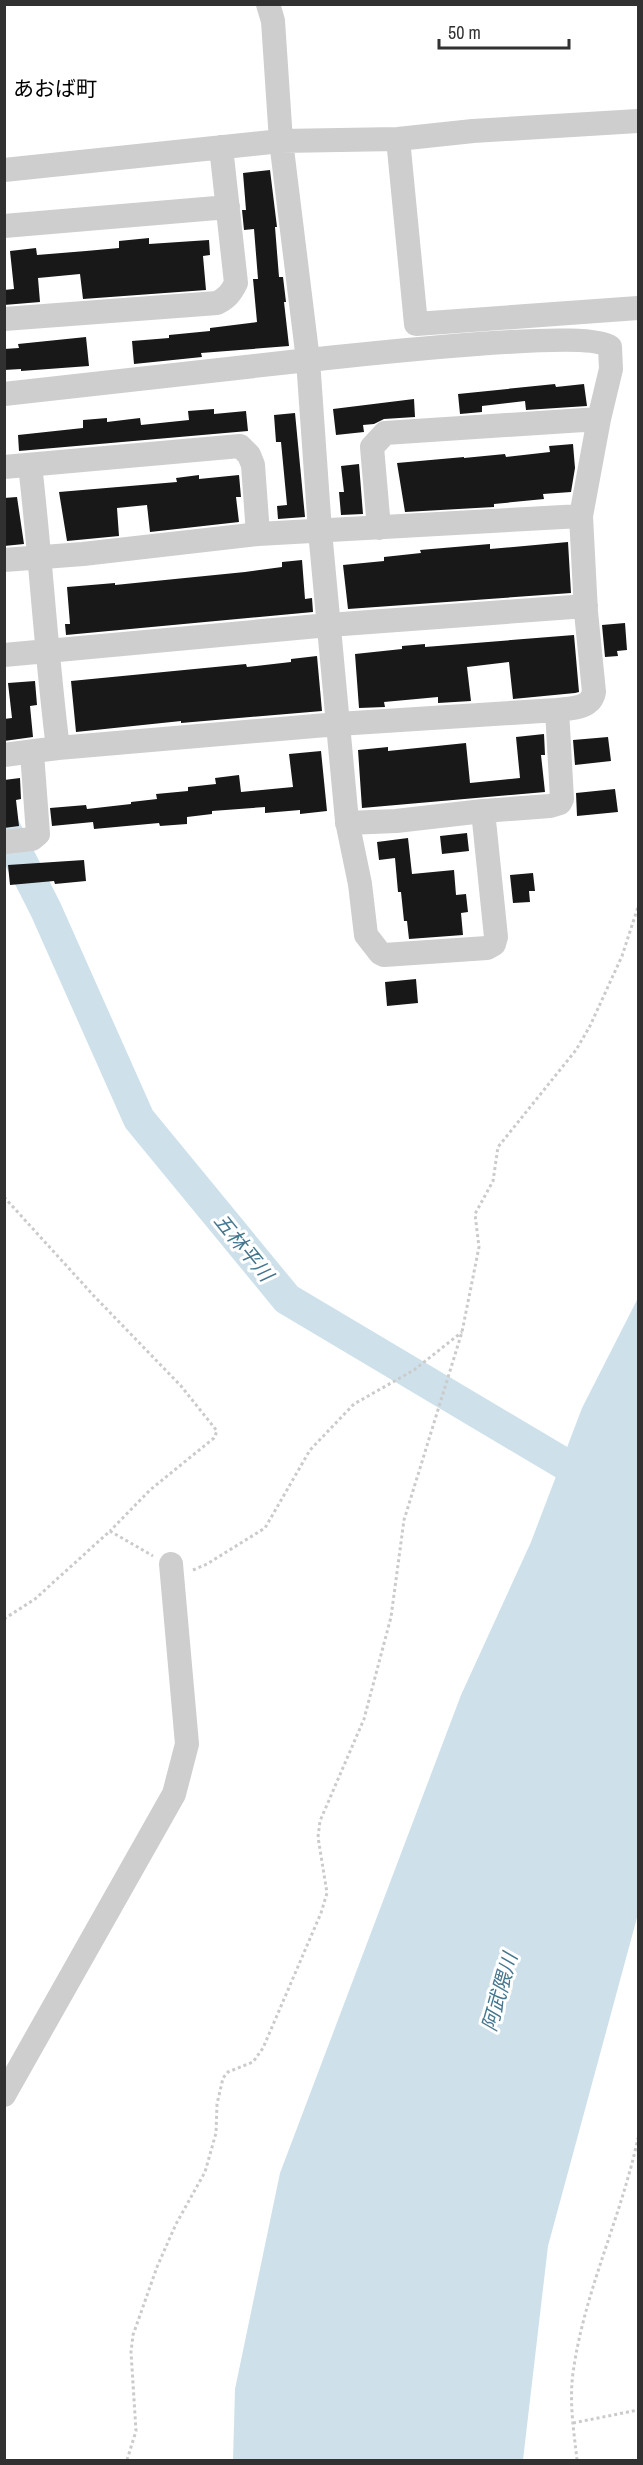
<svg xmlns="http://www.w3.org/2000/svg" width="643" height="2465" viewBox="0 0 643 2465" font-family="'Archivo Narrow','Noto Sans JP',sans-serif">
  <style>
    .water { fill: #cee1eb }
    .lines { fill: none; stroke-linecap: round; stroke-linejoin: round }
    .river { stroke: #cee1eb; stroke-width: 32 }
    .building { fill: #181818 }
    .path { stroke: #cbcbcb; stroke-width: 3; stroke-dasharray: 3 3; stroke-linecap: butt }
    .minor { stroke: #cecece; stroke-width: 24 }
    .labels { text-anchor: middle; dominant-baseline: central; stroke-width: 6; stroke-linejoin: round; paint-order: stroke }
    .water-label { font-size: 20px; font-style: italic; fill: #44768e; stroke: #fff }
    .quarter-label { font-size: 21px; fill: #000; stroke: #fff }
  </style>
  <rect width="100%" height="100%" fill="#fff"/>
  <!-- water -->
  <path class="water" d="M638,1298v616l-90,332 -25,214h-290l2,-71 45,-216 181,-478 70,-153 51,-134z"/>
  <g class="lines">
    <!-- river -->
    <path class="river" d="M4,827l42,83 93,209 148,180 281,167 70,61"/>
  </g>
  <!-- building -->
  <path class="building" d="M270,170l7,57h-2l4,50h4l3,25h-2l5,44 -88,7 1,4 -68,7 -2,-23 37,-3v-3l41,-4v-3l47,-6 -4,-43h5l-4,-50 -10,1 -2,-20h4l-3,-37z
    M149,238v6l60,-4 1,15 -7,1 3,34 -123,9 -3,-25 -42,4 2,24 -36,3v-15l10,-1 -4,-38 26,-3 1,7 49,-4 33,-3v-7z
    M86,337l3,29 -68,5v-2l-17,1v-21l15,-1 -1,-4z
    M555,384l1,3 28,-3 3,22 -61,4 -1,-9 -43,5v6l-22,2 -2,-20z
    M414,399l1,18 -31,2 -10,5 -11,1 1,7 -28,3 -3,-26z
    M214,409v5l32,-3 2,20 -229,20 -1,-16 65,-7v-8l24,-2v4l33,-4 1,7 48,-5 -1,-9z
    M295,413l10,104 -27,2 -1,-13 10,-1 -6,-63h-5l-2,-27z
    M573,444l2,24 -4,24 -28,2 1,5 -50,5v3l-89,5 -8,-49 67,-6v1l41,-4 1,3 44,-5 -1,-6z
    M359,464l4,50 -22,1 -2,-23h5l-3,-26z
    M199,475v4l40,-4 2,22h-5l3,25 -89,10 -3,-27 -30,3 2,28 -52,5 -8,-49 118,-10 -1,-4z
    M17,497l7,47 -20,2v-48z
    M568,542l3,51 -223,16 -5,-44 41,-4v-4l37,-4 -1,-3 70,-6v5z
    M302,560l3,39 7,-1 1,14 -247,23 -1,-11h5l-3,-37 48,-4v2l130,-13 37,-5v-5z
    M625,623l2,27 -10,1 1,5 -13,1 -3,-32z
    M574,635l5,57 -4,1 -62,6 -4,-37 -42,5 4,34 -33,2v-6l-54,5 1,5 -26,1 -4,-54 47,-5v-3l23,-2v3z
    M317,656l5,55 -141,12v-2l-105,11 -5,-51 175,-17 1,3 44,-5v-3z
    M35,681l2,24 -7,1 3,31 -29,4v-22l8,-1 -4,-35z
    M544,734l1,21h-4l4,37 -183,16 -4,-58 30,-3v4l78,-8 4,40 50,-5 -4,-41z
    M608,737l3,24 -36,4 -2,-25z
    M321,751l6,60 -27,3v-4l-35,3v-6l-53,4v3l-25,3v7l-27,2 -1,-3 -65,6 -1,-7 -41,4 -2,-18 36,-3 1,4 44,-5v-2l26,-3 -1,-5 32,-3v-4l28,-3 -1,-6 24,-3 2,17 52,-5 -4,-33z
    M20,778l1,21 -5,1 3,26 -15,2v-48z
    M615,789l3,23 -41,4 -1,-23z
    M467,833l2,18 -27,3 -2,-18z
    M408,838l4,36 42,-4 2,25 10,-1 2,18 -7,1 2,22 -54,4 -2,-18h-3l-3,-29h-3l-3,-34 -16,2 -2,-18z
    M84,860l2,21 -31,3 -1,-3 -44,4 -2,-20z
    M533,873l2,18h-6l1,11 -17,1 -3,-28z
    M416,979l2,24 -31,3 -2,-24z"/>
  <g class="lines">
    <!-- path -->
    <path class="path" d="M4,1197l90,99 87,90 36,45 -3,7 -64,52 -40,41
      M193,1570l14,-6 58,-36 45,-78 44,-46 60,-34 48,-38
      M4,1619l31,-20 75,-68 43,25
      M573,2423l65,-13
      M127,2460l9,-29 -5,-79 2,-17 24,-68 19,-43 29,-52 11,-39 1,-29 6,-26 5,-6 25,-10 10,-14 58,-135 6,-20 -9,-56 2,-16 44,-102 27,-102 13,-97 58,-188 17,-85 -4,-33 18,-33 5,-34 78,-97 14,-24 32,-70 16,-49
      M577,2460c-3,-28 -8,-58 -4,-87 11,-81 48,-155 65,-235"/>
    <!-- minor -->
    <path class="minor" d="M398,139l18,185 222,-16
      M4,170l277,-29 117,-2 75,-8 165,-10
      M4,226l224,-19
      M4,319l213,-16c10,-5 14,-10 19,-20l-15,-136
      M4,394l304,-34 -27,-219 -8,-120 -5,-17
      M30,465c11,94 16,189 28,283
      M4,467l236,-21 9,9 4,10 5,69
      M379,528l-7,-81 13,-14 214,-14
      M4,560l79,-6 175,-20 323,-18
      M4,655l325,-30 257,-19
      M4,755l54,-7 280,-24 219,-14c14,-2 34,-1 37,-18l-8,-80 -5,-96 18,-97 12,-50 -1,-22c-23,-19 -259,9 -302,13l12,171 27,290 13,63 6,51 14,18 4,2 103,-7 7,-4 2,-7 -13,-126 67,-5 10,-3 2,-4 -5,-89
      M347,823l49,-2 87,-10
      M4,842l28,-3 6,-5 -6,-81
      M4,2095l170,-301 13,-50 -16,-180"/>
  </g>
  <g class="labels">
    <!-- water labels -->
    <g class="water-label">
      <text transform="translate(244 1247) rotate(51)">五林平川</text>
      <text transform="translate(499 1992) rotate(-74)">阿武隈川</text>
    </g>
    <!-- quarter labels -->
    <g class="quarter-label">
      <text x="55" y="88">あおば町</text>
    </g>
  </g>
  <!-- border -->
  <rect width="643" height="2465" fill="none" stroke="#313131" stroke-width="12"/>
  <!-- scale -->
  <path d="M439 39v9h130v-9" fill="none" stroke="#313131" stroke-width="3"/>
  <text x="448" y="39" font-size="18" fill="#313131" stroke="#ffffff" stroke-width="4.5" paint-order="stroke">50 m</text>
</svg>
